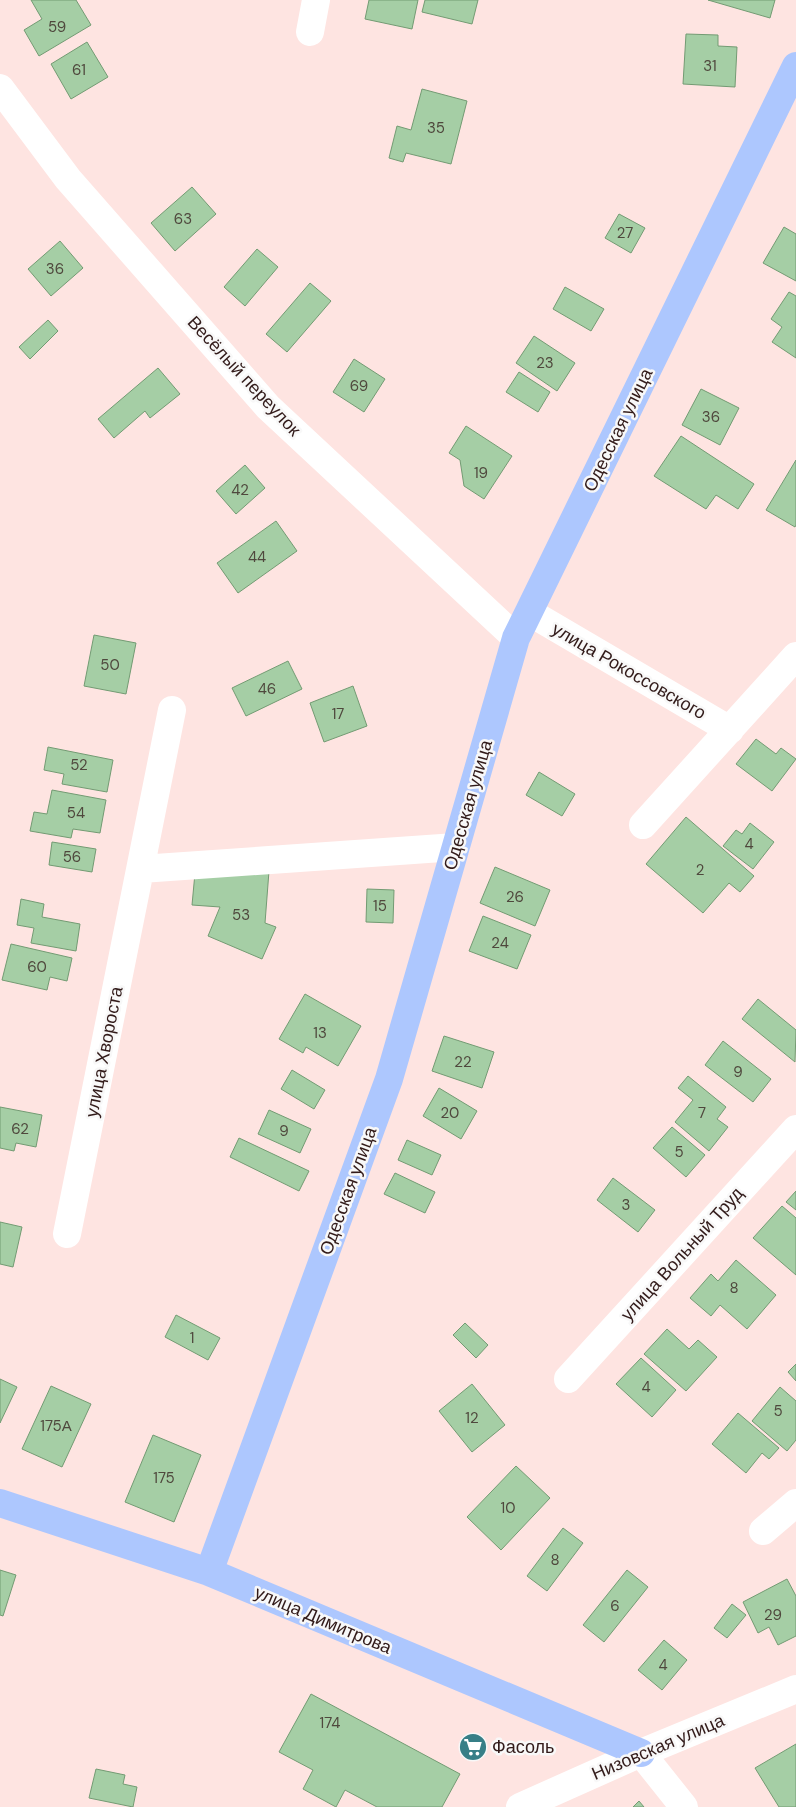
<svg xmlns="http://www.w3.org/2000/svg" width="796" height="1807" viewBox="0 0 796 1807" font-family="'DM Sans',sans-serif">
  <style>
    .building { fill: #a5cea5; stroke: #739b73 }
    .lines { fill: none; stroke-linecap: round; stroke-linejoin: round }
    .minor { stroke: #fff; stroke-width: 28 }
    .major { stroke: #adc7fe; stroke-width: 28 }
    .labels { text-anchor: middle; dominant-baseline: central; stroke-width: 5; stroke-linejoin: round; paint-order: stroke }
    .number-label { font-size: 15px; fill: #4f483d }
    .street-label { font-size: 18px; fill: #321b1a; stroke: #f8f8f8 }
    .poi-label { font-size: 18px; fill: #321b1a; stroke: #f8f8f8; text-anchor: start }
  </style>
  <rect width="100%" height="100%" fill="#fee4e1"/>
  <!-- building -->
  <path class="building" d="M31,0h45l15,25 -52,31 -15,-26 18,-11z
    M369,0h49l-6,29 -47,-10z
    M425,0h53l-6,24 -50,-12z
    M708,0h67l-5,18z
    M686,34l32,1v11l19,1 -2,40 -52,-3z
    M87,42l21,35 -37,22 -20,-35z
    M422,89l45,12 -16,63 -45,-11 -3,9 -14,-4 8,-32 14,4z
    M192,187l24,27 -41,37 -24,-28z
    M619,214l26,14 -14,25 -26,-15z
    M784,227l12,7v47l-33,-18z
    M60,241l23,27 -32,28 -23,-27z
    M257,249l21,18 -33,39 -21,-19z
    M310,283l21,18 -44,51 -21,-18z
    M565,287l39,22 -13,22 -38,-22z
    M789,292l7,4v62l-24,-16 10,-15 -11,-8z
    M48,320l10,11 -28,28 -11,-12z
    M534,336l41,27 -18,28 -41,-28z
    M354,359l31,20 -21,33 -31,-20z
    M158,368l22,26 -30,24 -5,-7 -31,27 -16,-19z
    M519,372l31,20 -12,20 -32,-20z
    M701,389l38,19 -19,37 -38,-20z
    M466,426l46,30 -28,43 -20,-13 -4,-26 -11,-7z
    M681,436l73,48 -16,25 -22,-14 -10,14 -52,-33z
    M796,460v65l-1,2 -29,-17z
    M245,465l20,23 -29,26 -20,-23z
    M276,521l21,30 -59,42 -21,-30z
    M94,635l42,8 -10,51 -42,-8z
    M288,661l14,28 -56,27 -14,-28z
    M353,686l14,40 -43,16 -14,-39z
    M756,739l20,15 5,-6 15,11 -24,32 -36,-27z
    M48,747l65,13 -6,32 -45,-8 2,-10 -20,-4z
    M539,772l36,22 -13,22 -36,-21z
    M52,790l54,10 -6,33 -27,-4 -2,9 -41,-7 4,-19 13,2z
    M686,817l68,59 -14,16 -11,-9 -26,30 -57,-49z
    M750,823l24,19 -21,27 -30,-23 13,-16 6,4z
    M52,842l44,7 -4,23 -43,-7z
    M495,867l55,23 -15,36 -55,-23z
    M269,871l-4,52 11,4 -14,32 -54,-23 12,-29 -28,-2 3,-32z
    M367,889l27,1 -1,33 -27,-1z
    M21,899l23,5 -2,13 38,7 -4,27 -45,-8 3,-15 -17,-3z
    M483,916l48,19 -14,34 -48,-18z
    M11,944l61,14 -5,23 -17,-4 -3,13 -45,-10z
    M305,994l56,32 -23,40 -32,-19 -3,6 -24,-14z
    M758,999l38,31 -1,32 -53,-43z
    M444,1036l50,16 -12,36 -50,-17z
    M723,1041l48,38 -18,23 -48,-37z
    M292,1070l33,20 -11,19 -33,-20z
    M688,1076l38,31 -9,12 11,8 -19,24 -34,-29 18,-22 -15,-12z
    M439,1088l38,23 -16,28 -38,-23z
    M0,1107l42,8 -6,32 -20,-4 -2,8 -14,-3z
    M269,1110l42,19 -11,24 -42,-19z
    M672,1127l33,28 -19,22 -33,-29z
    M239,1138l70,33 -10,20 -69,-34z
    M407,1140l34,15 -9,20 -34,-15z
    M395,1173l40,19 -10,21 -41,-19z
    M613,1178l42,32 -17,22 -41,-32z
    M796,1191v19l-10,-8z
    M782,1206l14,12v57l-43,-37z
    M0,1222l22,5 -9,40 -13,-3z
    M736,1260l40,35 -29,34 -27,-24 -9,11 -21,-18 21,-24 7,7z
    M176,1315l44,23 -12,22 -43,-23z
    M465,1323l23,22 -12,13 -23,-23z
    M667,1329l22,20 9,-9 19,17 -31,34 -42,-37z
    M641,1358l35,32 -24,27 -36,-33z
    M796,1364v17l-8,-9z
    M0,1379l17,8 -17,36z
    M472,1384l33,41 -33,27 -33,-41z
    M51,1386l40,18 -29,63 -40,-18z
    M780,1387l16,14v39l-9,11 -35,-30z
    M738,1413l41,35 -10,11 -7,-6 -16,20 -34,-29z
    M153,1435l48,20 -27,67 -49,-20z
    M516,1466l34,32 -49,52 -34,-33z
    M563,1528l20,15 -36,48 -20,-15z
    M0,1570l16,5 -13,41 -3,-1z
    M627,1570l21,17 -44,55 -21,-17z
    M787,1579l9,17v40l-18,9 -9,-18 -11,6 -15,-31z
    M732,1604l14,11 -19,23 -13,-10z
    M664,1640l23,20 -25,30 -24,-20z
    M311,1694l149,80 -18,33h-65l-32,-17 -9,17 -33,-18 10,-19 -34,-18z
    M796,1744v63h-17l-24,-39z
    M96,1769l29,6 -2,9 14,3 -4,20 -44,-9z
    M639,1801l5,6h-11z"/>
  <g class="lines">
    <!-- minor -->
    <path class="minor" d="M310,32l6,-32
      M0,88l68,91 200,228 248,231
      M529,612l201,118
      M643,825l153,-169
      M141,869l315,-22
      M67,1234l105,-524
      M568,1379l228,-250
      M763,1531l33,-28
      M641,1753l43,54
      M520,1807l121,-54 155,-64"/>
    <!-- major -->
    <path class="major" d="M0,1503l209,69 432,181
      M209,1572l180,-493 127,-441 280,-572"/>
  </g>
  <!-- icons -->
  <defs>
    <symbol id="supermarket-disc" viewBox="-11 -11 22 22"><circle r="9.5" fill="#377f87" stroke="#f8f8f8"/><path d="M-6-5.5h2.5l.6 2H6L4.5 2H-2.5L-4.4-4H-6ZM-1.5 3.2a1.3 1.3 0 1 0 .1 0ZM3 3.2a1.3 1.3 0 1 0 .1 0Z" fill="#fff"/></symbol>
  </defs>
  <g fill-rule="evenodd">
    <use href="#supermarket-disc" x="457" y="1731" width="32" height="32"/>
  </g>
  <g class="labels">
    <!-- number labels -->
    <g class="number-label">
      <text x="57" y="27">59</text>
      <text x="710" y="66">31</text>
      <text x="79" y="70">61</text>
      <text x="436" y="128">35</text>
      <text x="183" y="219">63</text>
      <text x="625" y="233">27</text>
      <text x="55" y="269">36</text>
      <text x="545" y="363">23</text>
      <text x="359" y="386">69</text>
      <text x="711" y="417">36</text>
      <text x="481" y="473">19</text>
      <text x="240" y="490">42</text>
      <text x="257" y="557">44</text>
      <text x="110" y="665">50</text>
      <text x="267" y="689">46</text>
      <text x="338" y="714">17</text>
      <text x="79" y="765">52</text>
      <text x="76" y="813">54</text>
      <text x="749" y="844">4</text>
      <text x="72" y="857">56</text>
      <text x="700" y="870">2</text>
      <text x="515" y="897">26</text>
      <text x="380" y="906">15</text>
      <text x="241" y="915">53</text>
      <text x="500" y="943">24</text>
      <text x="37" y="967">60</text>
      <text x="320" y="1033">13</text>
      <text x="463" y="1062">22</text>
      <text x="738" y="1072">9</text>
      <text x="450" y="1113">20</text>
      <text x="702" y="1113">7</text>
      <text x="20" y="1129">62</text>
      <text x="284" y="1131">9</text>
      <text x="679" y="1152">5</text>
      <text x="626" y="1205">3</text>
      <text x="734" y="1288">8</text>
      <text x="192" y="1338">1</text>
      <text x="646" y="1387">4</text>
      <text x="778" y="1411">5</text>
      <text x="472" y="1418">12</text>
      <text x="56" y="1426">175А</text>
      <text x="164" y="1478">175</text>
      <text x="508" y="1508">10</text>
      <text x="555" y="1560">8</text>
      <text x="615" y="1606">6</text>
      <text x="773" y="1615">29</text>
      <text x="663" y="1665">4</text>
      <text x="330" y="1723">174</text>
    </g>
    <!-- street labels -->
    <g class="street-label">
      <text transform="translate(244 376) rotate(47)">Весёлый переулок</text>
      <text transform="translate(618 430) rotate(-64)">Одесская улица</text>
      <text transform="translate(629 671) rotate(30)">улица Рокоссовского</text>
      <text transform="translate(468 805) rotate(-74)">Одесская улица</text>
      <text transform="translate(104 1052) rotate(-79)">улица Хвороста</text>
      <text transform="translate(348 1191) rotate(-70)">Одесская улица</text>
      <text transform="translate(682 1254) rotate(-48)">улица Вольный Труд</text>
      <text transform="translate(323 1620) rotate(23)">улица Димитрова</text>
      <text transform="translate(658 1747) rotate(-23)">Низовская улица</text>
    </g>
    <!-- poi labels -->
    <g class="poi-label">
      <text x="492" y="1747">Фасоль</text>
    </g>
  </g>
</svg>
